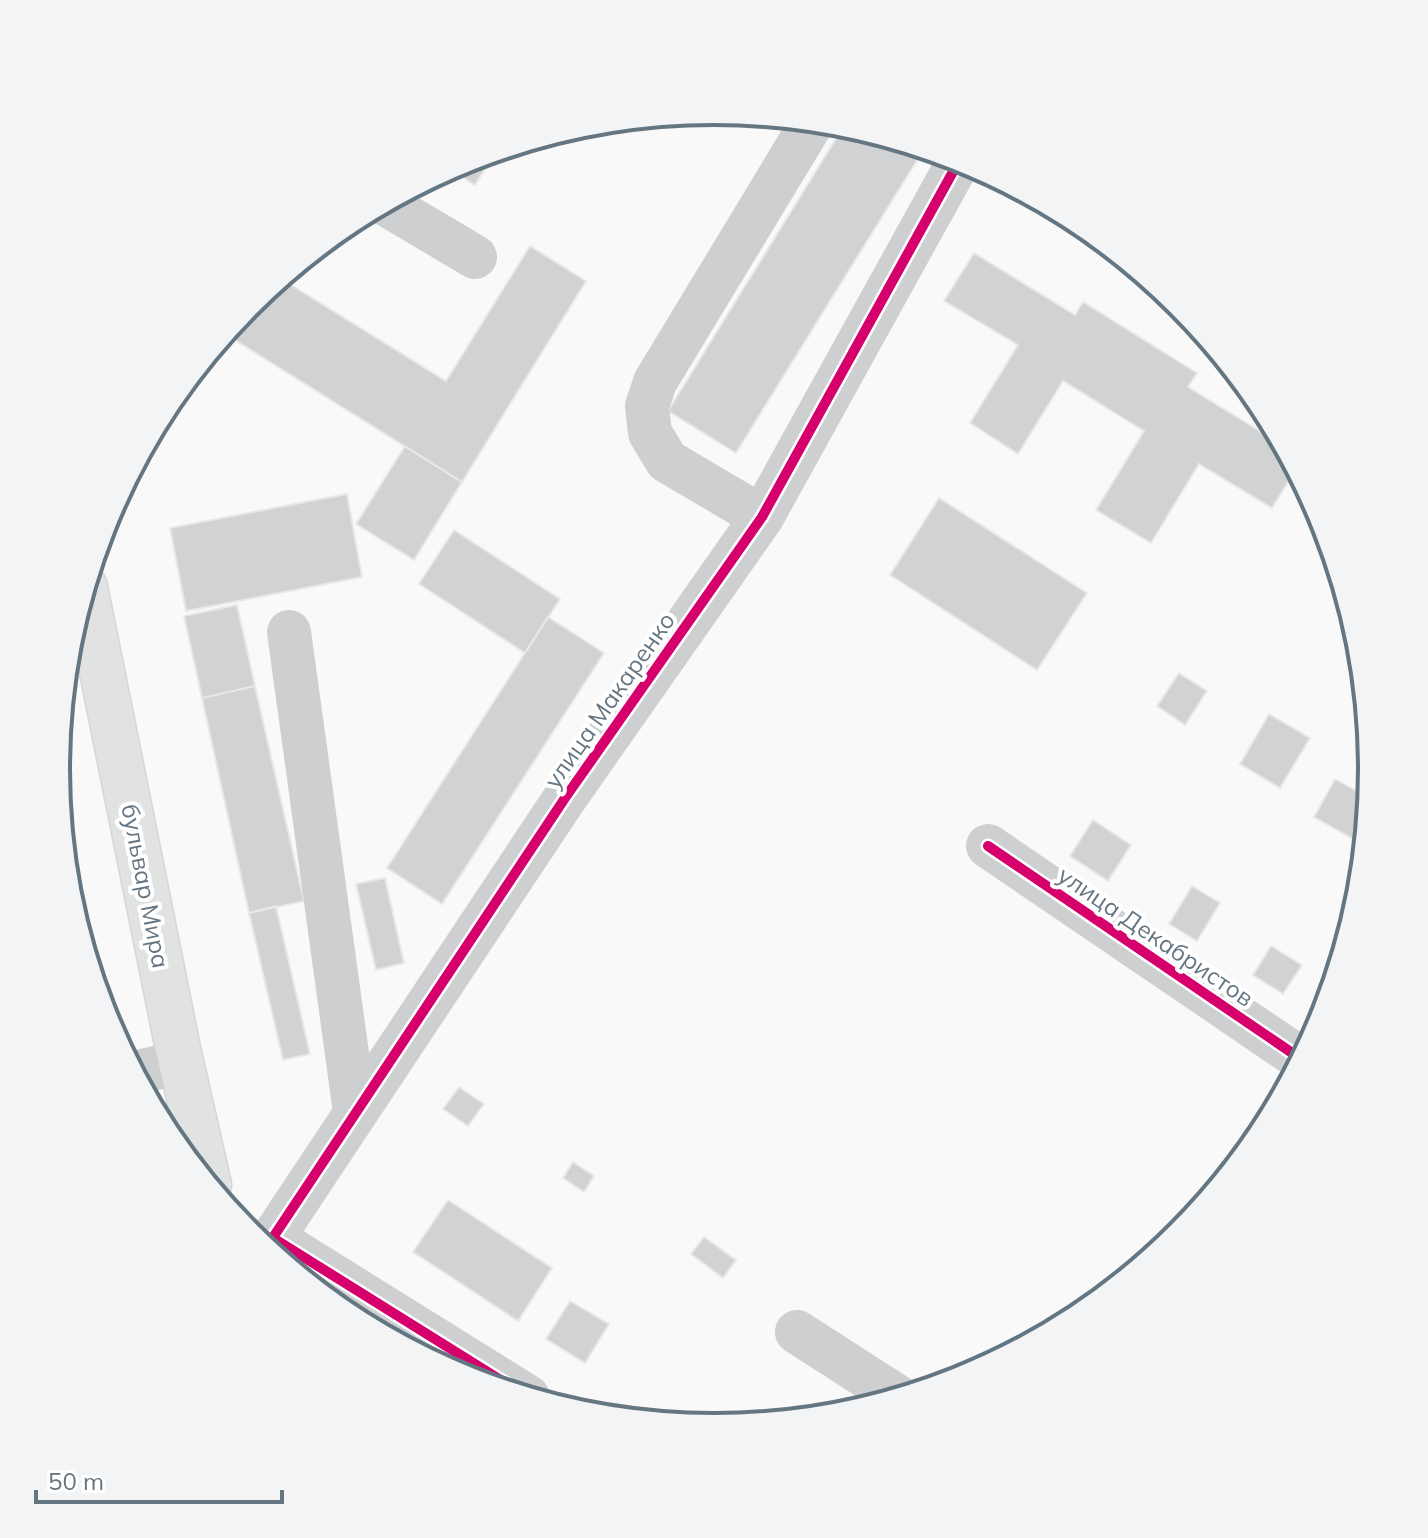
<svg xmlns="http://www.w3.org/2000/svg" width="1428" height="1538" viewBox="0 0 1428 1538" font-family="Mulish,sans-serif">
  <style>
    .building { fill: #d0d2d3; stroke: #e8e8e8; stroke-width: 2 }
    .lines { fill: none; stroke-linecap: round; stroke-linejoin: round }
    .major-casing { stroke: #d5d6d7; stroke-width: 47 }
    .minor { stroke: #cecfd0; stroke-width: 44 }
    .major { stroke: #e1e2e2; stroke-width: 44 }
    .cycleway-casing { stroke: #fff; stroke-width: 15 }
    .cycleway { stroke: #d6006c; stroke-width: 10 }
    .labels { text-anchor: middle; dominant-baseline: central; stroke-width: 8; stroke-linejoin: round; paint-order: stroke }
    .street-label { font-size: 24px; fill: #657683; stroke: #fff }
    .rim { fill: none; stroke: #657683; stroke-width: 4 }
  </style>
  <rect width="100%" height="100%" fill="#f9f9f9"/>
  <!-- building -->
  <path class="building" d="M845,124l79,25 -188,304 -68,-42z
    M496,151l-21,34 -26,-17 14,-7z
    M530,246l56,35 -124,201 -232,-145 22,-36 28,-23 166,103z
    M974,253l101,62 8,-13 114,71 -9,14 96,59 12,23 -24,39 -73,-44 -48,79 -55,-33 48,-79 -81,-50 -45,73 -48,-31 48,-78 -74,-44z
    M405,446l57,36 -48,78 -58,-36z
    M347,494l15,83 -176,34 -16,-83z
    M939,498l148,95 -50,77 -147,-95z
    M454,530l106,69 -35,54 -106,-69z
    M237,605l18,81 -53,12 -18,-82z
    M548,617l56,36 -162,251 -55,-36z
    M1179,673l28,18 -22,34 -28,-19z
    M255,686l49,215 -55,12 -47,-215z
    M1269,714l41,24 -30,50 -40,-24z
    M1335,779l34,19 -1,16 -15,25 -39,-22z
    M1093,820l38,25 -23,36 -38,-25z
    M385,878l19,85 -28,7 -20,-86z
    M1192,886l28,17 -23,38 -28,-17z
    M276,906l34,148 -27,6 -34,-147z
    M1271,946l31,19 -19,29 -30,-19z
    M459,1087l25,17 -16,22 -25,-17z
    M573,1162l21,14 -10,16 -21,-14z
    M448,1200l104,68 -34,53 -105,-69z
    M704,1237l32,23 -13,18 -32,-24z
    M570,1301l39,23 -24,39 -39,-24z"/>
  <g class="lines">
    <defs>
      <path id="major" d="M85,587l93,462 31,136"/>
    </defs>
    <!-- major casing -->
    <use href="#major" class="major-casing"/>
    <!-- minor -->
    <path class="minor" d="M384,203l91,54
      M762,517l-95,-56 -17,-28 -3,-27 8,-24 158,-261
      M289,632l66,480
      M988,846l313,213
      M134,1073l47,-11
      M273,1238l255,159
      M266,1248l299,-450 197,-281 198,-358
      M797,1332l101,65"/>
    <!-- major -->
    <use href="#major" class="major"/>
    <defs>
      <path id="cycleway" d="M988,846l313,213
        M273,1238l255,159
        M266,1248l299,-450 197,-281 198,-358"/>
    </defs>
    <!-- cycleway casing -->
    <use href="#cycleway" class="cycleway-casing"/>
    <!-- cycleway -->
    <use href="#cycleway" class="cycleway"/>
  </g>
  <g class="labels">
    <!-- street labels -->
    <g class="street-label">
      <text transform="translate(609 700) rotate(-55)">улица Макаренко</text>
      <text transform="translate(146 886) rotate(79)">бульвар Мира</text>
      <text transform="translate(1156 936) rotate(34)">улица Декабристов</text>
    </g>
  </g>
  <!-- crop -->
  <path d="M0 0H1428V1538H0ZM70 769a644 644 0 1 1 1288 0a644 644 0 1 1-1288 0Z" fill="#f3f4f5" fill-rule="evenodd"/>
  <path class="rim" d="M70 769a644 644 0 1 1 1288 0a644 644 0 1 1-1288 0Z"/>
  <!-- scale -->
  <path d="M36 1490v12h246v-12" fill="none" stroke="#657683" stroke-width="4"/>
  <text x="48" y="1490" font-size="24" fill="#657683" stroke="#ffffff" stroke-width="6" paint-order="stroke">50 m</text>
</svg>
